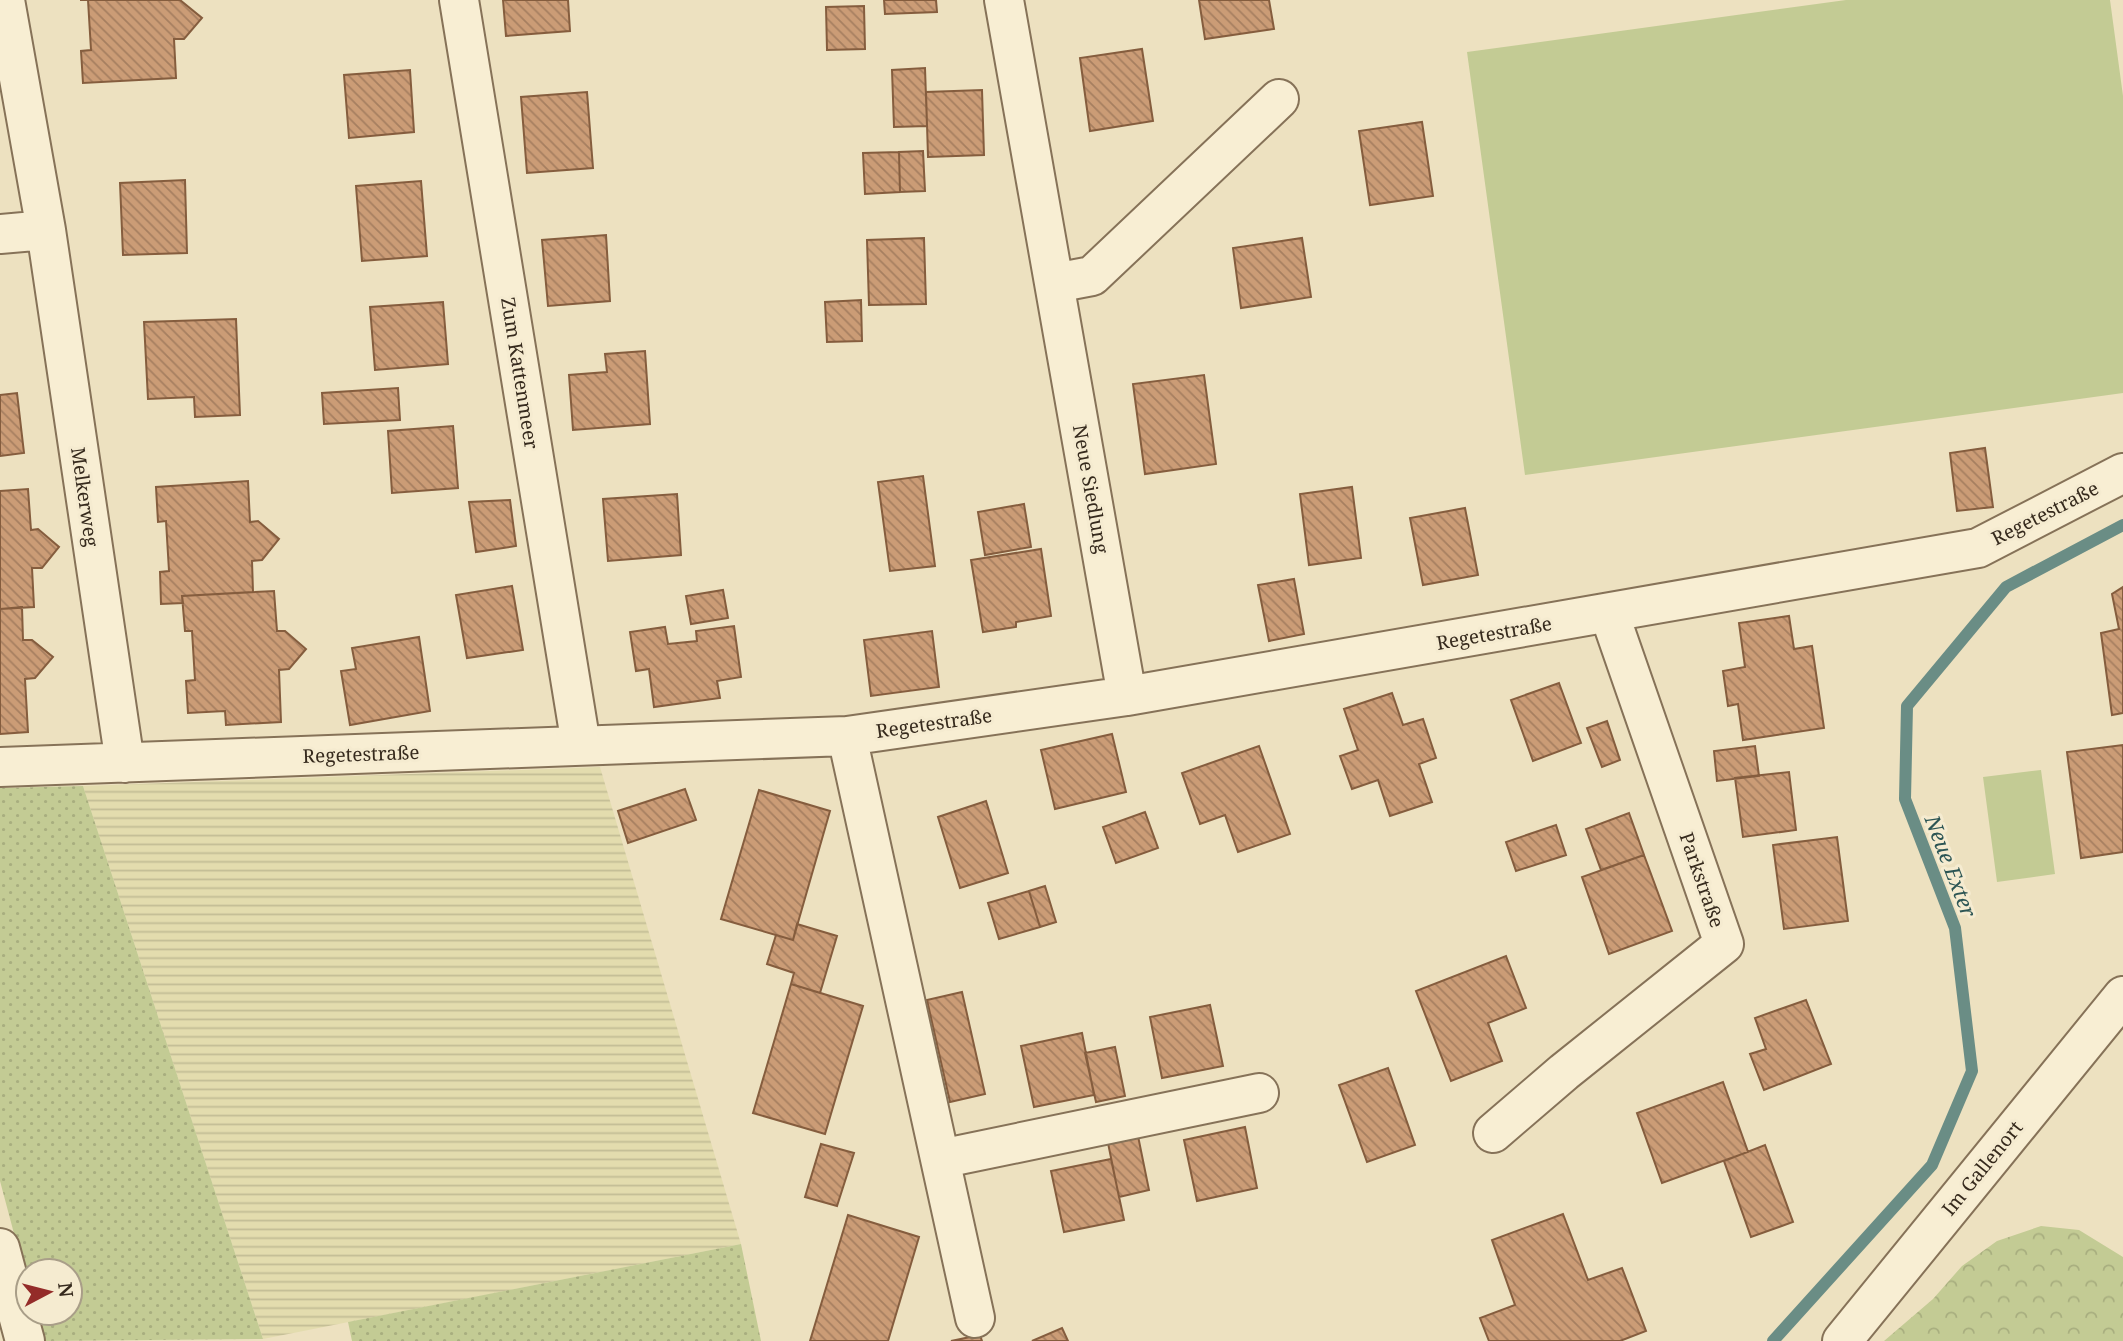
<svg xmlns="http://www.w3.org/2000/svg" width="2123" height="1341" viewBox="0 0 2123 1341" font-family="'Noto Serif',serif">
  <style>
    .farmland { fill: url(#farmland-rules) }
    .grass { fill: url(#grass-dots) }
    .forest { fill: url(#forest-crowns) }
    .garden { fill: #c3cb94 }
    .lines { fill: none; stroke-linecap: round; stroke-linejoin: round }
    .stream { stroke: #6a8d85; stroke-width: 12 }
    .building { fill: url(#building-back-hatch); stroke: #855d3e; stroke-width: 2 }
    .minor-casing { stroke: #867258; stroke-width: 42 }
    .minor { stroke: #f8eed3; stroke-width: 38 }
    .labels { text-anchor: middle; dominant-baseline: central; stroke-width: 6; stroke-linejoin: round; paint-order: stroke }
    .street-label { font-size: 19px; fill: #362a1d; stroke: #f5ebd0 }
    .water-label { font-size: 21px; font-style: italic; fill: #2c5554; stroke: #f5ebd0 }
  </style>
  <defs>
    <pattern id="farmland-rules" width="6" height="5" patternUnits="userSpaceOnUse" patternTransform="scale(1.75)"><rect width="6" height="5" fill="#e3dcae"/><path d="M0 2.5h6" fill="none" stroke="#c3bd95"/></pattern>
    <pattern id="grass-dots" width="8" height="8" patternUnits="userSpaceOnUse" patternTransform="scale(1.75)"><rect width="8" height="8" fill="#c3cb94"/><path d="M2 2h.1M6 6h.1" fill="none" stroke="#a8ae7f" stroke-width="1.8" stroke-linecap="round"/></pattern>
    <pattern id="forest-crowns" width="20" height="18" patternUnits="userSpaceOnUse" patternTransform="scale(1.75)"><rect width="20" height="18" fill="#c3cb94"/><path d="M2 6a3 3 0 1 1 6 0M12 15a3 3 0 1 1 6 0" fill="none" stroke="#a8ae7f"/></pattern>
    <pattern id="building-back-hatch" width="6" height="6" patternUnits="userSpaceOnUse" patternTransform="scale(1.75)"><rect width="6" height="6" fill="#cb9c76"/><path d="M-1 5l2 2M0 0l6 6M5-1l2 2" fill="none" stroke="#a67f60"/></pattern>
  </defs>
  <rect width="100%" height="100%" fill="#ede1c0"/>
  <!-- farmland -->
  <path class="farmland" d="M600,767l141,477 -478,95 -180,-553z"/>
  <!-- grass -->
  <path class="grass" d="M83,786l180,553 -220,2 -8,-28h35v-42h-42v15l-28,-105v-393z
    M741,1244l20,97h-409l-4,-19z"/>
  <!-- forest -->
  <path class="forest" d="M2041,1226l38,4 44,27v84h-239l49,-42 29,-33 35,-25z"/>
  <!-- garden -->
  <path class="garden" d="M1846,0h264l13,96v297l-598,82 -58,-423z
    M2041,770l14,104 -58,8 -14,-105z"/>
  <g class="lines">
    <!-- stream -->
    <path class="stream" d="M1773,1341l159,-176 40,-94 -17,-143 -50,-129 2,-93 99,-119 117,-62"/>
  </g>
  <!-- building -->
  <path class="building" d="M80,0h100l22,18 -18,21h-10l2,39 -93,5 -2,-32 10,-1 -3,-50z
    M503,0h65l2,31 -64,5z
    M884,0h52l1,12 -52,2z
    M1199,0h70l5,29 -69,10z
    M864,6l1,43 -38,1 -1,-43z
    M1142,49l11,72 -63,10 -10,-73z
    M925,68l2,58 -33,1 -2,-57z
    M410,70l4,62 -65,6 -5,-63z
    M982,90l2,65 -56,2 -2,-65z
    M587,92l6,76 -66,5 -6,-76z
    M1422,122l11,74 -63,9 -11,-74z
    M923,151l2,40 -25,1 -1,-40z
    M899,152l1,40 -35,2 -2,-41z
    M185,180l2,73 -64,2 -3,-72z
    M421,181l6,75 -65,5 -6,-75z
    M606,235l4,66 -62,5 -6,-66z
    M924,238l2,66 -57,1 -2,-65z
    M1302,238l9,59 -70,11 -8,-60z
    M861,300l1,41 -35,1 -2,-40z
    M443,302l5,62 -73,6 -5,-63z
    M236,319l4,96 -45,2 -1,-20 -46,2 -4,-77z
    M645,351l5,73 -77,6 -4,-55 38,-3 -2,-18z
    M1204,375l12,89 -71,10 -12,-90z
    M398,388l2,32 -76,4 -2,-31z
    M17,393l7,60 -24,3v-61z
    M453,426l5,62 -66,5 -4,-62z
    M1985,448l8,59 -36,4 -7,-58z
    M923,476l12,90 -45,5 -12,-89z
    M248,481l2,41 8,-1 21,18 -17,21 -10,1 1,31 -71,4 1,7 -22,1 -1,-32 9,-1 -3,-50 -8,1 -2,-35z
    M1352,487l9,71 -52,7 -9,-71z
    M28,489l3,41 7,-1 21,18 -17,21h-10l2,39 -34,2v-118z
    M677,494l4,61 -73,6 -5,-62z
    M510,500l6,46 -40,6 -7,-50z
    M1024,504l7,43 -46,8 -7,-43z
    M1465,508l13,67 -55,10 -13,-67z
    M1041,549l10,67 -35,6v5l-33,5 -12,-72z
    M1294,579l10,55 -35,7 -11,-56z
    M512,586l11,64 -56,8 -11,-63z
    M2123,587v126l-11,2 -11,-82 18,-4 -7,-35z
    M723,590l5,28 -37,6 -5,-28z
    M274,591l3,40h8l21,18 -17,20 -10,1 2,52 -55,3 -1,-14 -37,2 -2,-32 9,-1 -3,-49h-7l-3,-35z
    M22,607l1,33h9l21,17 -18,21 -10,1 3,53 -28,2v-125z
    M1789,616l5,33 18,-3 12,82 -81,12 -5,-36 -10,2 -5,-35 22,-4 -6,-44z
    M734,626l7,51 -24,4 3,17 -66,9 -5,-38 -13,2 -6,-39 35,-5 3,17 29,-3 -1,-10z
    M932,631l7,56 -68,9 -7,-56z
    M419,637l11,74 -80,14 -9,-54 15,-2 -4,-21z
    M1559,683l22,60 -48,18 -22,-61z
    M1392,693l11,32 20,-6 13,39 -17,6 13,38 -42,14 -12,-36 -26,9 -12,-33 18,-6 -14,-41z
    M1607,721l13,39 -18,7 -15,-39z
    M1112,734l14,58 -71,17 -14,-59z
    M2123,745v107l-42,6 -14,-106z
    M1259,746l31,88 -52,18 -13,-37 -25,9 -18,-51z
    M1755,746l4,30 -42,5 -3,-30z
    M1789,772l7,58 -53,7 -8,-59z
    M685,789l11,31 -68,23 -10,-32z
    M759,790l71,21 -37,129 -72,-21z
    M986,801l22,72 -48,15 -22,-71z
    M1145,812l13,36 -42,15 -13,-36z
    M1629,813l15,42 -43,15 -15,-41z
    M1556,825l10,30 -50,16 -10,-29z
    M1837,837l11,84 -64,8 -11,-84z
    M1644,855l28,76 -63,23 -27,-77z
    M1045,886l11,36 -16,5 -11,-36z
    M1029,891l11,36 -41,12 -11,-36z
    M797,924l40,12 -17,57 -29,-9 3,-11 -27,-9 9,-29 17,5z
    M1506,956l20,52 -38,15 14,38 -51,20 -35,-90z
    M791,984l72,22 -38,128 -72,-21z
    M962,992l23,102 -35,8 -23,-102z
    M1806,1000l25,64 -67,26 -14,-36 16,-5 -11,-31z
    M1210,1005l13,61 -61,12 -12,-61z
    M1082,1033l12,62 -60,12 -13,-61z
    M1115,1047l10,49 -29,6 -11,-49z
    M1388,1068l27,77 -48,17 -28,-77z
    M1723,1082l25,70 -86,31 -25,-70z
    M1245,1127l12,61 -60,13 -13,-61z
    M1138,1136l11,54 -30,7 -11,-54z
    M821,1144l33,9 -17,53 -32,-9z
    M1765,1145l28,77 -42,15 -27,-76z
    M1111,1159l13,61 -60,12 -13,-61z
    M1563,1214l25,66 34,-12 24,63 -26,10h-131l-9,-23 35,-13 -23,-65z
    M848,1215l71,22 -31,104h-78z
    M1062,1328l6,13h-36z
    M980,1335l2,6h-31z"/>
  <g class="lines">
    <defs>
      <path id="minor" d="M5,0l41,230 79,533
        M459,0l122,745
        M1004,0l123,696
        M0,234l46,-4
        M1055,283l37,-7 187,-177
        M847,736l128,582
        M0,767l847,-31 280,-40 851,-148 145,-75
        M1493,1133l71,-61 160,-128 -115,-331
        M940,1159l319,-66
        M0,1248l25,93
        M1842,1341l281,-345"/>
    </defs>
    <!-- minor casing -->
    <use href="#minor" class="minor-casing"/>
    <!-- minor -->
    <use href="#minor" class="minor"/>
  </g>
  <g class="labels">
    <!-- street labels -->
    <g class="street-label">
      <text transform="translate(520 373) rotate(81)">Zum Kattenmeer</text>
      <text transform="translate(1091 489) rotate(80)">Neue Siedlung</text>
      <text transform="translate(85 497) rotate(82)">Melkerweg</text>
      <text transform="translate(2045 513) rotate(-27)">Regetestraße</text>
      <text transform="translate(1494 633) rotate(-10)">Regetestraße</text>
      <text transform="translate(934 723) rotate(-8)">Regetestraße</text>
      <text transform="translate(361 754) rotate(-2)">Regetestraße</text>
      <text transform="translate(1702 880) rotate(71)">Parkstraße</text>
      <text transform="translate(1982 1168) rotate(-51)">Im Gallenort</text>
    </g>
    <!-- water labels -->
    <g class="water-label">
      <text transform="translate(1951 866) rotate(69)">Neue Exter</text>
    </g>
  </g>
  <!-- north arrow -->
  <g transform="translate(49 1292) rotate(83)"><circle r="33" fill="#f5ebd0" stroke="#a99e88" stroke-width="2"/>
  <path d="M0-5L12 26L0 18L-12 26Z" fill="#942c29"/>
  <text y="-10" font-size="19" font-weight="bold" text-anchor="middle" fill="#362a1d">N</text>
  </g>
</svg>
